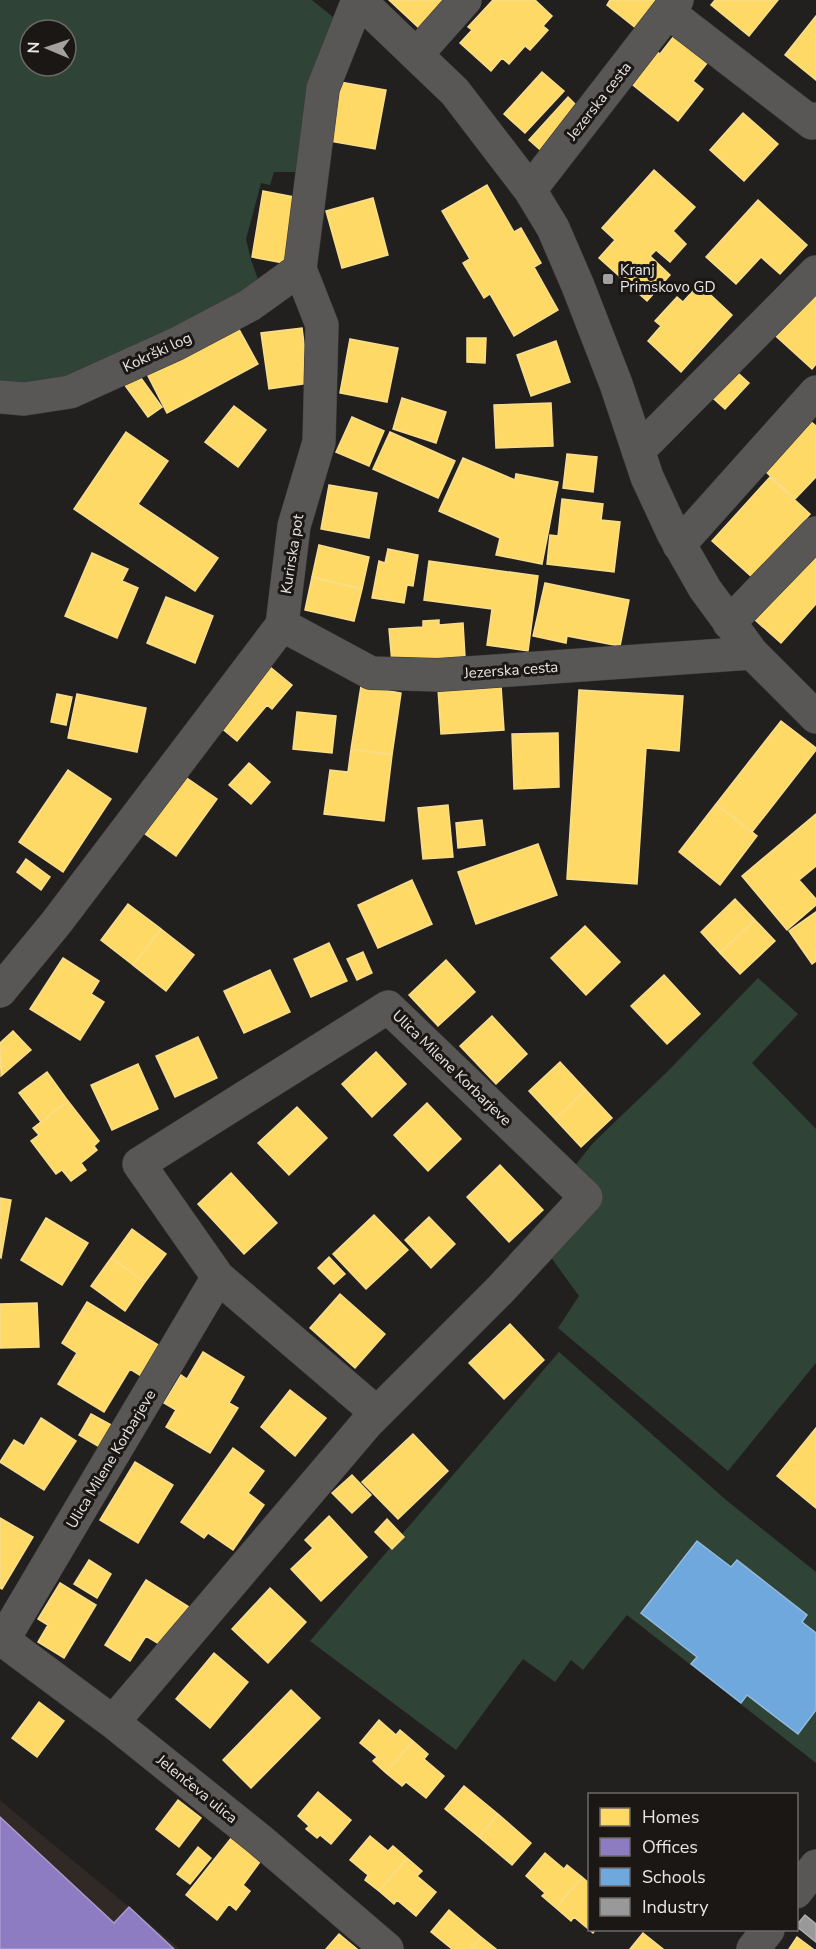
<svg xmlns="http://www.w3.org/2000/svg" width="816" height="1949" viewBox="0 0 816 1949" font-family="'Nunito Sans',sans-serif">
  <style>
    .built { fill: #302925 }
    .green { fill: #304337; fill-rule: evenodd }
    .homes { fill: #ffd966; stroke: #f8dd8c; stroke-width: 1.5 }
    .offices { fill: #8e7cc3; stroke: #a99cce; stroke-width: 1.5 }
    .schools { fill: #6fa8dc; stroke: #94bbdf; stroke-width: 1.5 }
    .industry { fill: #999; stroke: #b1b0b0; stroke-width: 1.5 }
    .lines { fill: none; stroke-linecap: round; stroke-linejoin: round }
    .minor-casing { stroke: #3b3a39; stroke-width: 34 }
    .minor { stroke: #595756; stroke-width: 33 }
    .poi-dot { fill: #a3a1a0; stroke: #1a1715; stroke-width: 2 }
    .labels { text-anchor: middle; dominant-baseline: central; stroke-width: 6; stroke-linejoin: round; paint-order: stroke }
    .street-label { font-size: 15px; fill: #e9e7e6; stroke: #1a1715 }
    .poi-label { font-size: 15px; fill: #e9e7e6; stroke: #1a1715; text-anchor: start }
  </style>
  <rect width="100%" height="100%" fill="#22201f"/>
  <!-- built -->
  <path class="built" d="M0,1800l8,7 172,142h-180z"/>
  <!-- green -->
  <path class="green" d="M0,0h312l27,22 -42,150h-23l-4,13 -9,-2 -15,56 5,21 11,30 -193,94 -69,5zM30,30h36v36h-36z
    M758,978l40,36 -46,49 64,66v234l-88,108 -170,-143 21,-32 -29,-40 24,-89 19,-24 75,-72z
    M559,1352l167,148 90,72v191l-189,-148 -44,55 -12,-10 -16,22 -32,-23 -67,91 -146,-109z"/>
  <!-- homes -->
  <path class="homes" d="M389,0h58l-27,29z
    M493,0h42l17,16 -9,10 5,4 -18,20 -5,-4 -16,18 -7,-6 -11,13 -31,-28 12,-13 -4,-3z
    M610,0h51l-24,29 -30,-24z
    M715,0h63l-29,36 -38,-31z
    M816,16v64l-31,-25z
    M674,36l33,27 -14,18 10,8 -25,32 -54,-43 26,-32 10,8z
    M542,72l22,19 -39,42 -21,-19z
    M340,82l46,8 -11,59 -46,-8z
    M568,97l16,16 -38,42 -17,-15z
    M743,113l35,31 -34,37 -34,-31z
    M654,170l41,37 -22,24 13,13 -16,18 -14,-12 -6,6 20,19 -23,26 -48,-43 16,-18 -13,-12z
    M487,185l27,47 7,-4 20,35 -7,4 24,43 -44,26 -24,-42 -6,4 -21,-35 7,-4 -28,-48z
    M263,191l32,6 -11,66 -32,-6z
    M373,198l15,57 -46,13 -16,-57z
    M758,200l49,45 -27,29 -19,-17 -25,27 -30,-27z
    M816,275v89l-4,5 -44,-40z
    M699,284l33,31 -51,57 -33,-31 13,-15 -6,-5 22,-24 6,5z
    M235,322l23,42 -91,49 -22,-43z
    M302,328l7,55 -40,6 -8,-56z
    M467,338h19l-1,25 -18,-1z
    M350,339l48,9 -11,54 -47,-9z
    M556,341l14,41 -39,14 -14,-41z
    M729,365l20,18 -24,26 -20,-18z
    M138,374l24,33 -14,10 -24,-33z
    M402,398l44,14 -10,31 -43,-14z
    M551,403l2,43 -57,2 -2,-43z
    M234,406l32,24 -28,37 -33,-25z
    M352,417l32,14 -15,35 -33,-14z
    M810,421l6,5v51l-21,22 -30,-28z
    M126,432l42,29 -30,43 80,54 -23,33 -121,-82z
    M390,432l65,29 -17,37 -65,-29z
    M567,454l30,3 -4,35 -30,-4z
    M463,458l52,22 1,-6 42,8 -16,82 -46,-9 4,-17 -61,-27z
    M770,477l40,37 -57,64 -41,-37z
    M329,485l48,8 -8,45 -48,-9z
    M562,499l41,5 -2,16 19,2 -6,50 -67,-8 3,-29 8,1z
    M319,545l50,12 -7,32 -50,-12z
    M388,549l30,6 -5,31 -6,-1 -3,18 -32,-5 7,-37 6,2z
    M816,551v53l-35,39 -27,-24z
    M92,553l36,16 -6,12 16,7 -21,50 -52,-22z
    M429,561l109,15 -10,75 -41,-6 5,-36 -68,-9z
    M312,577l50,12 -8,32 -49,-11z
    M545,583l84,17 -9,46 -53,-10 -1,7 -33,-7z
    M166,597l47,19 -18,47 -48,-20z
    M439,620v5l24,-2 2,34 -73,6 -3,-34 34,-2v-6z
    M264,662l28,23 -20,24 -5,-4 -30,36 -23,-19z
    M361,686l40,7 -9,62 -41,-6z
    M501,686l3,44 -63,4 -3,-45z
    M579,690l104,6 -4,55 -33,-3 -9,136 -70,-5z
    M57,694l15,3 -6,28 -15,-3z
    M77,694l69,14 -9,44 -69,-14z
    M297,712l39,4 -4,37 -39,-4z
    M781,721l35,27v2l-64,82 -36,-28z
    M558,733l1,54 -45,2 -2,-55z
    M351,749l41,6 -8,66 -60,-7 6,-44 18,2z
    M249,763l21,19 -19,22 -22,-19z
    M68,770l43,29 -48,73 -44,-30z
    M181,774l36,25 -41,57 -35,-25z
    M716,804l41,32 -37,49 -41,-33z
    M448,805l5,52 -30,2 -5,-51z
    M816,814v52l-17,14 17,19v6l-29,25 -45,-54z
    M482,820l3,25 -27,3 -2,-25z
    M538,844l19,51 -81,29 -18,-52z
    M26,859l24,18 -9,13 -24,-18z
    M412,880l20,44 -54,24 -20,-43z
    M735,899l20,21 -35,33 -19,-21z
    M128,904l33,25 -28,36 -32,-25z
    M816,912v49l-4,3 -23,-33z
    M755,920l20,21 -35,33 -20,-21z
    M585,926l35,36 -34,33 -35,-37z
    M161,929l33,26 -28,36 -33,-26z
    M329,943l18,38 -36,16 -17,-38z
    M363,952l9,21 -15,7 -10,-21z
    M63,958l36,23 -8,13 13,8 -24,38 -50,-31z
    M446,960l29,32 -37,34 -29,-31z
    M270,970l20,42 -46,21 -20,-42z
    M664,975l36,39 -33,30 -36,-38z
    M492,1016l35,38 -31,30 -36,-38z
    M13,1031l18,19 -30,26 -1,-33z
    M198,1037l19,41 -42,19 -19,-41z
    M376,1052l30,32 -34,33 -30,-33z
    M560,1062l26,28 -31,29 -26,-28z
    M138,1064l20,45 -46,21 -21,-45z
    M47,1072l21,29 -27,21 -22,-29z
    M586,1090l26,28 -31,29 -26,-28z
    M68,1101l31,40 -5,5 3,4 -16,13 5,7 -15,11 -9,-11 -6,4 -25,-33 8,-6 -6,-7z
    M427,1103l34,36 -33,32 -34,-36z
    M297,1107l30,31 -38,37 -31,-32z
    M500,1165l43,45 -34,32 -42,-45z
    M231,1173l46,50 -33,31 -46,-50z
    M0,1198l11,2 -10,58 -1,-1z
    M374,1215l34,35 -42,39 -33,-35z
    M429,1217l26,27 -24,24 -26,-28z
    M46,1218l42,25 -26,42 -41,-25z
    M132,1229l34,25 -21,28 -34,-24z
    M329,1257l16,17 -11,10 -16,-16z
    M111,1258l34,24 -20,29 -34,-25z
    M340,1294l45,40 -30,34 -45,-40z
    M87,1302l78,47 -19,30 -16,-10 -26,43 -46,-28 19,-31 -15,-10z
    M37,1303l2,44 -39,1v-44z
    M510,1324l34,36 -40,39 -35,-36z
    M203,1352l41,25 -15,26 9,5 -28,45 -44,-26 10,-17 -12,-7 17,-28 6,4z
    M290,1390l36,28 -31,38 -34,-29z
    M91,1414l24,13 -12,22 -24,-14z
    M41,1418l35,23 -32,49 -44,-28 14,-22 10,6z
    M816,1428v80l-39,-32z
    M413,1434l35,37 -50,48 -36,-37z
    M233,1448l31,23 -16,22 16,12 -31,45 -25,-17 -4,5 -23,-16z
    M135,1462l38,23 -35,58 -38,-23z
    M352,1475l19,20 -19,18 -20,-20z
    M329,1516l38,41 -46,44 -30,-32 22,-21 -8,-8z
    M0,1518l33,19 -31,52 -2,-1z
    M387,1519l17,18 -12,12 -17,-17z
    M89,1560l22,14 -14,24 -23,-14z
    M146,1580l43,27 -25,40 -18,-11 -16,25 -25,-16z
    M60,1583l36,22 -32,53 -26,-16 10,-17 -10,-6z
    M270,1588l36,34 -38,41 -36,-34z
    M214,1653l34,29 -38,46 -34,-29z
    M291,1690l29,28 -69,70 -28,-28z
    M39,1702l25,19 -27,36 -25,-19z
    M379,1720l17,15 4,-5 13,11 -27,32 -13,-12 4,-4 -17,-14z
    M413,1741l15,13 -4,5 20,17 -18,22 -20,-16 -4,4 -16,-13z
    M464,1786l34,28 -19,23 -34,-28z
    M318,1792l33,28 -20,24 -11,-9 -3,3 -11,-9 3,-3 -11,-10z
    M178,1800l23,18 -22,29 -23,-18z
    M498,1814l33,29 -19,22 -33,-28z
    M236,1832l29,23 -22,30 7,6 -14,19 -7,-6 -12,16 -31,-25z
    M370,1836l18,15 5,-5 14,12 -28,33 -14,-11 3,-5 -18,-15z
    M198,1847l13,11 -21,26 -13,-10z
    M545,1853l19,16 3,-4 15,12 -26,31 -14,-12 3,-3 -19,-17z
    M407,1858l15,13 -5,5 19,16 -20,24 -19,-16 -3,4 -15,-13z
    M582,1877l8,7v46h5l-2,3 -19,-16 -3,4 -15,-13z
    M449,1910l32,27 -10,12h-19l-21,-17z
    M643,1933l20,16h-33z
    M339,1934l18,15h-31z
    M481,1937l15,12h-25z
    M797,1937l16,12h-24z"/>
  <!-- offices -->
  <path class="offices" d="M0,1817l114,106 15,-16 45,42h-174z"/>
  <!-- schools -->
  <path class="schools" d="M697,1541l34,26 6,-7 70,55 -5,7 14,11v77l-18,24 -51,-39 -6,8 -50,-39 6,-7 -56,-44z"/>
  <!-- industry -->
  <path class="industry" d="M805,1915l11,9v18l-20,-16z"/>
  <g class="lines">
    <defs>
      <path id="minor" d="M359,0l96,92 75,98 23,38 25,58 38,98 31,93 26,56 32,56 47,64 64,64
        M668,12l144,111 4,-4
        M417,54l48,-54
        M530,190l147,-190
        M0,397l24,2 46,-7 106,-48 74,-39 50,-36
        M638,451l178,-179
        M679,545l137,-153
        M729,623l87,-90
        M282,625l89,48 67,2 314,-22
        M0,991l56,-68 226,-298 12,-99 25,-84 3,-117 -22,-56 23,-181 35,-88
        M218,1277l159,136
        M0,1638l113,84 147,118 127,109
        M3,1640l215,-363 -79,-113 249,-157 198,190 -86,93 -133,133 -254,299
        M796,1892l20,-26
        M753,1949l15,-19"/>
    </defs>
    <!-- minor casing -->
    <use href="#minor" class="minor-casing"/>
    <!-- minor -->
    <use href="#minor" class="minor"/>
  </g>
  <!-- markers -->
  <rect class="poi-dot" x="602" y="273" width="12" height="12" rx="3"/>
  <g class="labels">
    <!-- street labels -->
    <g class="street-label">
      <text transform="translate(599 101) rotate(-52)">Jezerska cesta</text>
      <text transform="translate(157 352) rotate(-25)">Kokrški log</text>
      <text transform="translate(292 554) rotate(-81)">Kurirska pot</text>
      <text transform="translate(511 670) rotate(-4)">Jezerska cesta</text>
      <text transform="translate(452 1068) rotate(44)">Ulica Milene Korbarjeve</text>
      <text transform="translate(111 1459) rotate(-59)">Ulica Milene Korbarjeve</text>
      <text transform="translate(197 1789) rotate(39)">Jelenčeva ulica</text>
    </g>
    <!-- poi labels -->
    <g class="poi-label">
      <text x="620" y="270">Kranj<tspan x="620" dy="17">Primskovo GD</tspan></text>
    </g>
  </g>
  <!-- legend -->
  <rect x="588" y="1793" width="210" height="138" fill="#1a1715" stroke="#6d6a69" stroke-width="1.5"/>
  <rect x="600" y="1808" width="30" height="18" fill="#ffd966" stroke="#6d6a69" stroke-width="1.5"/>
  <text x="642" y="1823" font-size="18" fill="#e9e7e6">Homes</text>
  <rect x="600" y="1838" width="30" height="18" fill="#8e7cc3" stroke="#6d6a69" stroke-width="1.5"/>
  <text x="642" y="1853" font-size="18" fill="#e9e7e6">Offices</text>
  <rect x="600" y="1868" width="30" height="18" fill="#6fa8dc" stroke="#6d6a69" stroke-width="1.5"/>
  <text x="642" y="1883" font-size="18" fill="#e9e7e6">Schools</text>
  <rect x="600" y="1898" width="30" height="18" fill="#999999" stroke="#6d6a69" stroke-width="1.5"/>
  <text x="642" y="1913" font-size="18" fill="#e9e7e6">Industry</text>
  <!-- north arrow -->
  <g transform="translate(48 48) rotate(272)"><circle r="28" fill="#1a1715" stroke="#6d6a69" stroke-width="1.5"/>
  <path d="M0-4.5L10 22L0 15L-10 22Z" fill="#a3a1a0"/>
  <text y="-9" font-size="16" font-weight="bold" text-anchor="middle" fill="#e9e7e6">N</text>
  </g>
</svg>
